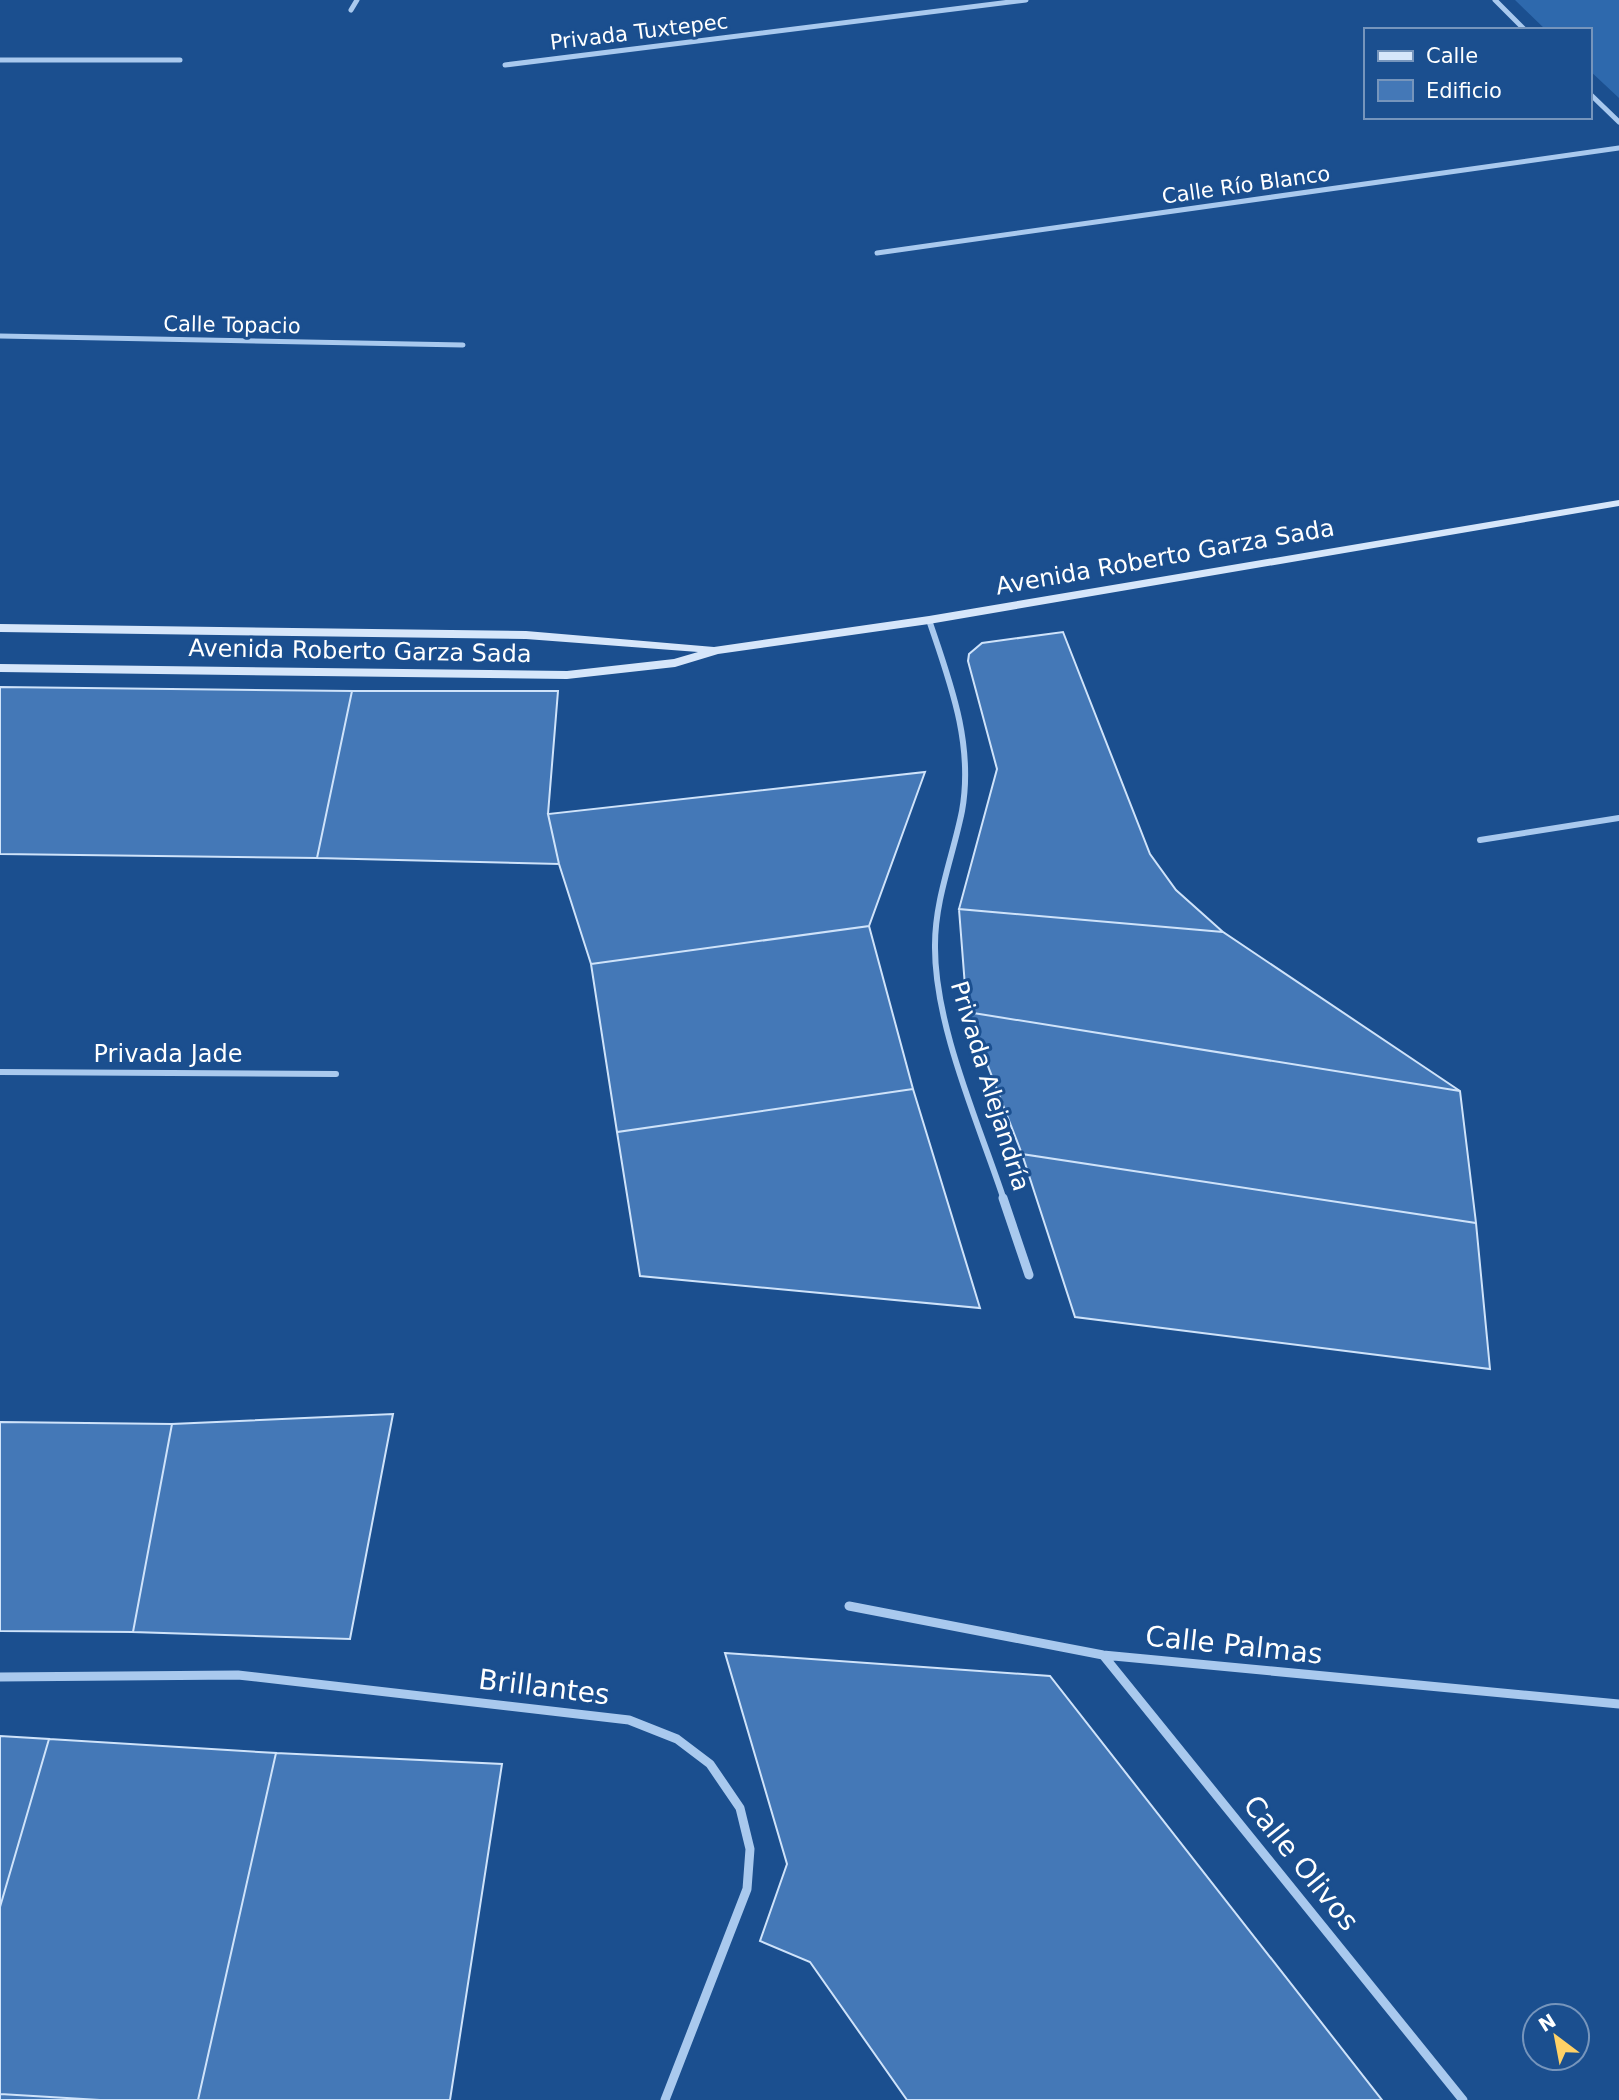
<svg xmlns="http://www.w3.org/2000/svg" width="1619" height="2100" viewBox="0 0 1619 2100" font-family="'DejaVu Sans',sans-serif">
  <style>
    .green { fill: #2e69ad }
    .building { fill: #4478b7; stroke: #cfe3fa; stroke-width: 2 }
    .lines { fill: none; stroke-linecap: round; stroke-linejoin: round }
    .street-far2 { stroke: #a9c9ee; stroke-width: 5 }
    .street-far1 { stroke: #a9c9ee; stroke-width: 6 }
    .street { stroke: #a9c9ee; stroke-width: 9 }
    .secondary { fill: #d6e6fa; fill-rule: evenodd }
    .labels { text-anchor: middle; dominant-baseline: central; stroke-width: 6; stroke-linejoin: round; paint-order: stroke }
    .far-street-label { font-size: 21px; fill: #fff; stroke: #1b4f8f }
    .street-label { font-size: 24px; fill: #fff; stroke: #1b4f8f }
    .near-street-label { font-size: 28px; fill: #fff; stroke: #1b4f8f }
  </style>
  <rect width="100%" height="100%" fill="#1b4f8f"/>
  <!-- green -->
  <path class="green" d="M1515,0h104v98l-30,-28v-40h-43z"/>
  <!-- building -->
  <path class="building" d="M1063,632l87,222 26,36 47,42 -264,-23 38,-140 -29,-108 1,-7 13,-11z
    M0,687l352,4 -35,167 -317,-4z
    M352,691h206l-10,123 11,50 -242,-6z
    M925,772l-56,154 -278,38 -32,-100 -11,-50z
    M959,909l264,23 237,159 -493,-79z
    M869,926l44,163 -296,43 -26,-168z
    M967,1012l493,79 16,132 -454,-69z
    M913,1089l67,219 -340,-32 -23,-144z
    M1022,1154l454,69 14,146 -415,-52z
    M393,1414l-43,225 -217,-7 39,-208z
    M0,1422l172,2 -39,208 -133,-1z
    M725,1653l325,23 332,424h-475l-97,-138 -50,-21 27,-77z
    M0,1736l49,3 -49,168z
    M49,1739l227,14 -78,347h-98l-100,-6v-187z
    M276,1753l226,11 -52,336h-252z
    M0,2094l100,6h-100z"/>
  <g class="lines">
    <!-- street-far2 -->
    <path class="street-far2" d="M1495,0l30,30
      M351,10l6,-10
      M0,60h180
      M505,65l521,-65
      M1589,93l30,29
      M877,253l742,-105
      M0,336l463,9"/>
    <!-- street-far1 -->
    <path class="street-far1" d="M929,620c21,62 45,124 33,191 -9,45 -27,88 -27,134 -1,80 44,179 69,255
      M1480,840l139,-22
      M0,1072l336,2"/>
    <!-- street -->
    <path class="street" d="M1003,1198l26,77
      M849,1606l254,49 516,49
      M1103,1655l360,445
      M0,1677l238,-2 391,45 48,19 33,25 30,44 10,41 -3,40 -82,211"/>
    <!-- secondary -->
    <path class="secondary" d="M1619,500v6l-690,118 -211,30 -43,13 -108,12 -567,-7v-8l567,7 107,-12 24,-7 -172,-13 -526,-7v-8l526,7 188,16 215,-31z"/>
  </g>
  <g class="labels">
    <!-- far-street labels -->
    <g class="far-street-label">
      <text transform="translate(639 32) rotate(-7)">Privada Tuxtepec</text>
      <text transform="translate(1246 185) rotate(-8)">Calle Río Blanco</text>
      <text transform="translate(232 325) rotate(1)">Calle Topacio</text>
    </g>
    <!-- street labels -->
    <g class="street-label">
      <text transform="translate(1165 557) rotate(-10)">Avenida Roberto Garza Sada</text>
      <text transform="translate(360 651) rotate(1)">Avenida Roberto Garza Sada</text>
      <text x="168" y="1054">Privada Jade</text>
      <text transform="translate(990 1086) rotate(73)">Privada Alejandría</text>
    </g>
    <!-- near-street labels -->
    <g class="near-street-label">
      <text transform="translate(1234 1645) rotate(6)">Calle Palmas</text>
      <text transform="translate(544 1687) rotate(7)">Brillantes</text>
      <text transform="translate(1301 1863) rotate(51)">Calle Olivos</text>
    </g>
  </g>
  <!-- legend -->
  <rect x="1364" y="28" width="228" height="91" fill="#1b4f8f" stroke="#7695bc" stroke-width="2"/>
  <rect x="1378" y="51" width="35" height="10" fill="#d6e6fa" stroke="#7695bc" stroke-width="2"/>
  <text x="1426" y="63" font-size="21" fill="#ffffff">Calle</text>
  <rect x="1378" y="80" width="35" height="21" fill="#4478b7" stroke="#7695bc" stroke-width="2"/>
  <text x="1426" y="98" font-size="21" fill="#ffffff">Edificio</text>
  <!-- north arrow -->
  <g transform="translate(1556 2037) rotate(328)"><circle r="33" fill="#1b4f8f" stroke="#7695bc" stroke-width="2"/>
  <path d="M0-5L12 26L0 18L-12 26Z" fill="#ffd166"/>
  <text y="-10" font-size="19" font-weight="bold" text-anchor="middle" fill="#ffffff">N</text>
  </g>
</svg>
